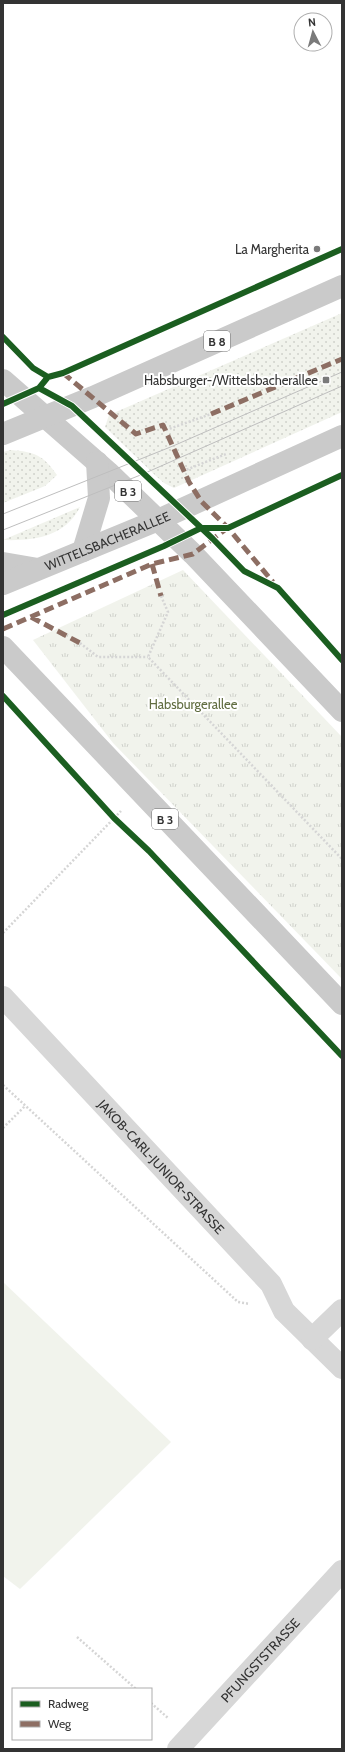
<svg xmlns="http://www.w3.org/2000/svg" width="345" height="1752" viewBox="0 0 345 1752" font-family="Cabin,sans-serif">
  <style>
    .grass { fill: url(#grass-dots) }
    .park { fill: url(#park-tufts) }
    .garden { fill: #f1f3ec }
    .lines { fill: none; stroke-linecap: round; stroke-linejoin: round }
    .path { stroke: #d5d5d5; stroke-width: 2.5; stroke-dasharray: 2 2; stroke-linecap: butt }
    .street { stroke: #d7d7d7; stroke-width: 22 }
    .primary { stroke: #cacaca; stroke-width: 22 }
    .tram { stroke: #bebebe; stroke-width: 1 }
    .quiet { stroke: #8d6e63; stroke-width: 5; stroke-dasharray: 10 5; stroke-linecap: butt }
    .cycleway-casing { stroke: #fff; stroke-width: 8 }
    .cycleway { stroke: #1b5e20; stroke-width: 6 }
    .poi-dot { fill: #7a7a7a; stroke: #fff; stroke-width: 1.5 }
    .labels { text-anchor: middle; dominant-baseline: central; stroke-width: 4; stroke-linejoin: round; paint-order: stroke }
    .shield { fill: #fff; stroke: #707070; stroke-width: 1 }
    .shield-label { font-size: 12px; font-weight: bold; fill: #333 }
    .poi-label { font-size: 13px; fill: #333; stroke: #fff; text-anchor: end }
    .street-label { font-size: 13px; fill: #333; stroke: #fff }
    .park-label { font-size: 13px; fill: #616d41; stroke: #fff }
  </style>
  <defs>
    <pattern id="grass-dots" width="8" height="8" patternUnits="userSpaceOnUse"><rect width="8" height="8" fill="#f1f3ec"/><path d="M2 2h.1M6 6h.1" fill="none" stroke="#cfd1cb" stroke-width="1.8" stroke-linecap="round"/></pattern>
    <pattern id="park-tufts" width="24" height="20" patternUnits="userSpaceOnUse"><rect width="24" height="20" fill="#f1f3ec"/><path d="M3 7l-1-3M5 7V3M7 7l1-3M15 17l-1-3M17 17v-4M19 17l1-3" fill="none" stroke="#cfd1cb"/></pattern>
  </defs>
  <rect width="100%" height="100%" fill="#fff"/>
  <!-- grass -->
  <path class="grass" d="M342,313v99l-168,76 -10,-5 -8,-7 -51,-49 4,-12z
    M11,450c24,2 32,5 46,25l-12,11 -42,17v-51z
    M80,507c-15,30 -46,34 -77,33z"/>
  <!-- park -->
  <path class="park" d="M183,570l159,167v242l-229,-236 -80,-103z"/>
  <!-- garden -->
  <path class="garden" d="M3,1282l168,160 -151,147 -17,-13z"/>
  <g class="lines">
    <!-- path -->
    <path class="path" d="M166,430l45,-16
      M183,471l43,-17
      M161,596l7,16 -20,45 194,202
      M80,643l18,14h50
      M3,933l118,-122
      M3,1085l235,217 12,2
      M3,1128l22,-22
      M77,1637l59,52
      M151,1703l17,15"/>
    <!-- street -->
    <g class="street">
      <path id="s1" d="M3,997l268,287 13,27 58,57"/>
      <path d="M312,1339l30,-29"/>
      <path id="s2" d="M178,1749l164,-178"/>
    </g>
    <!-- primary -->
    <g class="primary">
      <path d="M3,380l105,92 85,82 149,157"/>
      <path d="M3,434l90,-37 249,-111"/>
      <path d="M83,551l16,-53 -2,-36"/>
      <path d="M3,563l35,6"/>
      <path id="s3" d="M3,584l155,-64 184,-84"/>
      <path d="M3,647l339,357"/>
    </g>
    <!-- tram -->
    <path class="tram" d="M3,514l170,-68 169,-74
      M3,530l140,-56 199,-88"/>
    <!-- quiet -->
    <path class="quiet" d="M63,373l73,61 27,-9 26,57 12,19 27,27 45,54
      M211,414l131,-55
      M152,564l9,32
      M31,617l49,26
      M3,629l149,-65 41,-10 33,-25"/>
    <defs>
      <path id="cycleway" d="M3,337l30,31 15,9
        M39,388l33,18 141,133 31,32 34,17 64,72
        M3,404l36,-16 9,-11 15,-4 279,-124
        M3,615l161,-69 37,-18h27l114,-53
        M3,696l111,122 35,33 193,205"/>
    </defs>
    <!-- cycleway casing -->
    <use href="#cycleway" class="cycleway-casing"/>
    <!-- cycleway -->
    <use href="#cycleway" class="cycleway"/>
  </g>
  <!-- markers -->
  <g class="poi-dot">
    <circle cx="317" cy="249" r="4"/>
    <rect x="322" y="376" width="8" height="8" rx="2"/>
  </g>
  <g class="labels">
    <!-- shield labels -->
    <g class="shield">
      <rect x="204" y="331" width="26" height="20" rx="3"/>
      <rect x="115" y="481" width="26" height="20" rx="3"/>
      <rect x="152" y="809" width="26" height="20" rx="3"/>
    </g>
    <g class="shield-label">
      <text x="217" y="341">B 8</text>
      <text x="128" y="491">B 3</text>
      <text x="165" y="819">B 3</text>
    </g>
    <!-- poi labels -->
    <g class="poi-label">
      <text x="309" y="249">La Margherita</text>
      <text x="318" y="380">Habsburger-/Wittelsbacherallee</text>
    </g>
    <!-- street labels -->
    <g class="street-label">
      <text stroke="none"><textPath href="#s3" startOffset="113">WITTELSBACHERALLEE</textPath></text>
      <text stroke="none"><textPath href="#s1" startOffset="232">JAKOB-CARL-JUNIOR-STRASSE</textPath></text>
      <text stroke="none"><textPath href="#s2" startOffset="121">PFUNGSTSTRASSE</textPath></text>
    </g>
    <!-- park labels -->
    <g class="park-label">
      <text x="193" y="704">Habsburgerallee</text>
    </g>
  </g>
  <!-- border -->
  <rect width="345" height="1752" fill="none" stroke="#333333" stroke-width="8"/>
  <!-- legend -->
  <rect x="12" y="1688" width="140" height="52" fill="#ffffff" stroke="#adadad"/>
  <rect x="20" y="1701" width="20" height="6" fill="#1b5e20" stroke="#adadad"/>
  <text x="48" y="1708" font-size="12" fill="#333333">Radweg</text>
  <rect x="20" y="1721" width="20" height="6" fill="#8d6e63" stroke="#adadad"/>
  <text x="48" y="1728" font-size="12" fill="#333333">Weg</text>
  <!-- north arrow -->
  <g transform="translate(313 32) rotate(354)"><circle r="19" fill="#ffffff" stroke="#adadad"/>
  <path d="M0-3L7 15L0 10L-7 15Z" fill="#7a7a7a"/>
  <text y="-6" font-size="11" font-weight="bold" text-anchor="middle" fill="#333333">N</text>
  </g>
</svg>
